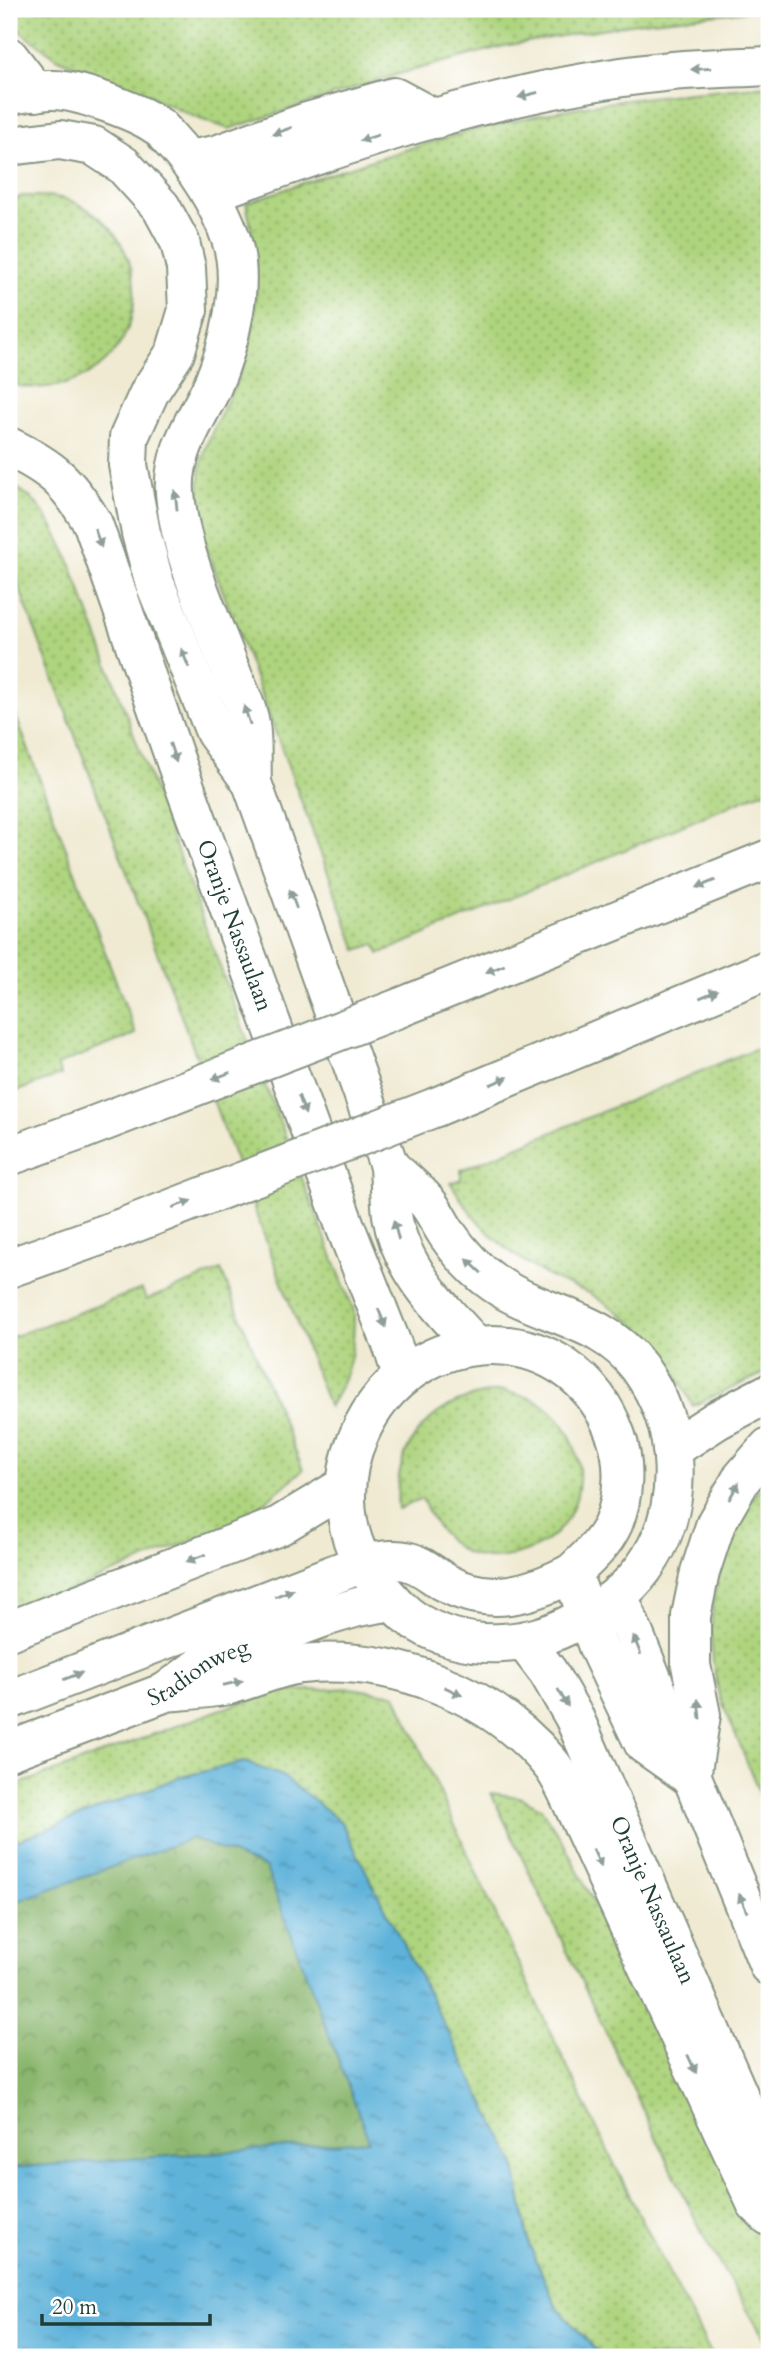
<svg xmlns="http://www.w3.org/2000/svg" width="778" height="2366" viewBox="0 0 778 2366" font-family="Cardo,serif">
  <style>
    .grass { fill: url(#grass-dots); stroke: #668859; stroke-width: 2 }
    .forest { fill: url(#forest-crowns); stroke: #547a50; stroke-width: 2 }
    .water { fill: url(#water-ripples); stroke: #3e7887; stroke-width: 2 }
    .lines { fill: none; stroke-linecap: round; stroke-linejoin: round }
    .secondary-casing { stroke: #889483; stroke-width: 42 }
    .highway-casing { stroke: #889483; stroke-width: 42 }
    .secondary { stroke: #fff; stroke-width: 38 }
    .highway { stroke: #fff; stroke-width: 38 }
    .highway-bridge-casing { stroke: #889483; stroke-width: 42; stroke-linecap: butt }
    .highway-bridge { stroke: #fff; stroke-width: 38 }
    .oneway { fill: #8f9e9a }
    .labels { text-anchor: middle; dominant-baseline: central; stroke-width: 6; stroke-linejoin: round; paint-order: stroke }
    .street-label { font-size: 23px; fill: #1f3d34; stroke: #fff }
  </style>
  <defs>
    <pattern id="grass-dots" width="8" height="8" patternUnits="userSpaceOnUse" patternTransform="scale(1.75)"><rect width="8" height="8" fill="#aed47e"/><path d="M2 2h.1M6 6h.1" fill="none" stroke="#8dad68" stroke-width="1.8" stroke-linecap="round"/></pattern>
    <pattern id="forest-crowns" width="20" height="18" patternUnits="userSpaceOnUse" patternTransform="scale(1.75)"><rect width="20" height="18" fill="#8ab66d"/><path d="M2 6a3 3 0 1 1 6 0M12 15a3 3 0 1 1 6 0" fill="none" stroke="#70955a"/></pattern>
    <pattern id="water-ripples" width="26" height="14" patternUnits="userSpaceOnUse" patternTransform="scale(1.75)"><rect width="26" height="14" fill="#5eb3da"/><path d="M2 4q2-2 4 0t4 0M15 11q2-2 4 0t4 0" fill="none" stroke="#4d93b2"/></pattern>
  </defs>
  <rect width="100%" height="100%" fill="#fff"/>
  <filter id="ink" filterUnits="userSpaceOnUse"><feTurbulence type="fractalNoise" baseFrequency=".0143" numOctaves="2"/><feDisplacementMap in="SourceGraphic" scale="14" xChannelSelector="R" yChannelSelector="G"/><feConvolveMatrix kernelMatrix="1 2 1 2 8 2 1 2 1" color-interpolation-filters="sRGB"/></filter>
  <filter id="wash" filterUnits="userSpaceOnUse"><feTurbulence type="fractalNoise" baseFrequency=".00686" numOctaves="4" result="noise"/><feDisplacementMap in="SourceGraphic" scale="28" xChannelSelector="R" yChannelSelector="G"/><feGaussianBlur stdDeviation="1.57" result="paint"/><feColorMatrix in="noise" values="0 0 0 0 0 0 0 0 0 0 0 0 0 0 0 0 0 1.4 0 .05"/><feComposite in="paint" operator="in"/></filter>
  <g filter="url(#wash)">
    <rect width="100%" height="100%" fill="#f0ead2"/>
    <!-- grass -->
    <path class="grass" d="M9,9h760l-127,13 -138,24 -105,28 -170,55 -32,-11 -79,-36 -58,-22 -39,-28 -12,-17z
      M769,86v703l-390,165 -4,-10 -18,6 -155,-414c-2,-28 -6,-59 3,-86 13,-37 37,-70 45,-109 10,-45 7,-93 -4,-138 104,-37 209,-72 317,-93 68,-13 137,-18 206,-24z
      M23,196c19,0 40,-1 57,9 82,43 69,163 -24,181 -15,2 -32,3 -47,-3v-182z
      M9,484c31,13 45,44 59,73l171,461 115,293c0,41 -3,61 -25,96l-320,-846z
      M9,698l127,336 -79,31 4,10 -52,19z
      M769,1043v328l-76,35c-21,-41 -38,-67 -76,-95 -9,-6 -18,-12 -27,-17 -13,-7 -27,-10 -40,-17 -42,-23 -75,-51 -99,-94l10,-4v-9z
      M221,1270l82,200 -57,48 -237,98v-278l133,-49 4,11z
      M502,1391c15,3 31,6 44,16 40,30 45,93 9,127 -22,21 -62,31 -90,18 -21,-11 -33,-32 -43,-53l-24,10c-6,-68 37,-112 104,-118z
      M769,1479v338c-11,-28 -23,-56 -34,-84 -5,-13 -12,-26 -16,-40 -19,-73 -2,-158 50,-214z
      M350,1688l46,7c100,223 202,446 317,662h-111l-46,-51 -27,-62 -15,-83 -231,-384 -39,-15 -67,16 -168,66v-56l213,-79 56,-17z
      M491,1793l28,4 22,11 22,34 82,161 124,251v92l-63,-105z"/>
    <!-- forest -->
    <path class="forest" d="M192,1838l74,30 104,274 -361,26v-264z"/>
    <!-- water -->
    <path class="water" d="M244,1762l39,14 58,46 173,339 15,83 27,62 46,51h-593v-189l360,-27 -103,-273 -74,-30 -183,66v-60l168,-66z"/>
  </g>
  <g filter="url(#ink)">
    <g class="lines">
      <defs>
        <g id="secondary">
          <path d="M9,57l27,35"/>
          <path d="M9,96c13,-4 28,-5 42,-6 24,-1 85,21 105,35 4,2 8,7 11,11 27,29 51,65 64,103 15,44 -2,109 -20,150 -16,33 -39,64 -36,104 5,62 35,123 57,181 6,16 16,34 18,50 3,19 1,40 2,59"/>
          <path d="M9,146l51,-6 34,6 29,19 38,42 19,35 6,26 2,42 -13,43 -25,38 -21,46 -1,28 13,68 13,48 61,151 37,51 137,383c1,16 1,33 3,49 8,52 48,93 83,130"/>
          <path id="s1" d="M9,447c44,21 59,35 84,77l84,241 168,461 48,121 9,29"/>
          <path d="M389,1166c12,12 27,23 38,36 8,10 13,22 20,32 13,19 28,36 47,49 47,33 108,34 145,84 43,59 48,142 4,202 -17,23 -41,40 -66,52 -25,13 -47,21 -75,22 -32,2 -69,-7 -95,-28 -18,-15 -31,-32 -44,-52 14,-1 30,-5 43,-2 15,3 25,13 38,21 45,25 85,13 128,-9l26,74 46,97 47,33"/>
          <path d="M618,1595l151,371"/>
          <path d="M9,1631l270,-105 66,-40"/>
          <path id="s2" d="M525,1642l23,30 26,45 195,448"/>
          <path d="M166,1692c21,-2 43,-3 63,-7 24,-6 48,-18 72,-21 91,-9 190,28 249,99 13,15 23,43 32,61l174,379 13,13"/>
          <path d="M9,1700l354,-137c-22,-38 -22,-88 -4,-128 50,-117 213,-123 257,1 10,28 8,61 -3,88 -9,20 -26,35 -41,49"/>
          <path id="s3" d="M9,1751l157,-59 44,-33 118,-43 30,-9 34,-6"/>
        </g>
        <path id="highway" d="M189,160l27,-5 88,-32 90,-26 41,22
          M210,193c146,-53 297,-105 453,-121 35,-4 71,-4 106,-6
          M399,1008l370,-149
          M436,1107l333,-138
          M9,1156l73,-26
          M9,1268l110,-39
          M672,1449l45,-29 52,-27
          M691,1777l10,-62 -10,-50v-49l9,-44 16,-49 26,-45 27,-31"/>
      </defs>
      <!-- secondary casing -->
      <use href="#secondary" class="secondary-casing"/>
      <!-- highway casing -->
      <use href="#highway" class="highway-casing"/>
      <!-- secondary -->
      <use href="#secondary" class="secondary"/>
      <!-- highway -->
      <use href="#highway" class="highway"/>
      <defs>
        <path id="highway-bridge" d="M82,1130l317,-122
          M119,1229l317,-122"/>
      </defs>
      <!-- highway-bridge casing -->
      <use href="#highway-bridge" class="highway-bridge-casing"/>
      <!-- highway-bridge -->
      <use href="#highway-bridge" class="highway-bridge"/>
    </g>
    <!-- one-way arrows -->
    <defs><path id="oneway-solid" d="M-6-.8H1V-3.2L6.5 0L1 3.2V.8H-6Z" transform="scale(1.75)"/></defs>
    <g class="oneway">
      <use href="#oneway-solid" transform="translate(701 69) rotate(177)"/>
      <use href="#oneway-solid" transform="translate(528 95) rotate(166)"/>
      <use href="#oneway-solid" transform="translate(282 131) rotate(160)"/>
      <use href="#oneway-solid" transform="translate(369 138) rotate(162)"/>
      <use href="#oneway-solid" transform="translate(176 500) rotate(-96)"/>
      <use href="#oneway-solid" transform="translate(98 538) rotate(70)"/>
      <use href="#oneway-solid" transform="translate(185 658) rotate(-112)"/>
      <use href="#oneway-solid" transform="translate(247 715) rotate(-108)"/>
      <use href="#oneway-solid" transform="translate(173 753) rotate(71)"/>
      <use href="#oneway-solid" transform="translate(706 884) rotate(158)"/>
      <use href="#oneway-solid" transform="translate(293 899) rotate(-110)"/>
      <use href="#oneway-solid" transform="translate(495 969) rotate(158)"/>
      <use href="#oneway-solid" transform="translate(709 994) rotate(-23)"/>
      <use href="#oneway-solid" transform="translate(221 1076) rotate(159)"/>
      <use href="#oneway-solid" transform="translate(499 1081) rotate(-23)"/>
      <use href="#oneway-solid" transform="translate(302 1105) rotate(70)"/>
      <use href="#oneway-solid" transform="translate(182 1204) rotate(-21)"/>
      <use href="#oneway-solid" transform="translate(396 1230) rotate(-105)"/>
      <use href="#oneway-solid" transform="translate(474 1266) rotate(-137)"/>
      <use href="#oneway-solid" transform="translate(382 1318) rotate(68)"/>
      <use href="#oneway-solid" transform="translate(734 1491) rotate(-60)"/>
      <use href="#oneway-solid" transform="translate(196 1558) rotate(159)"/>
      <use href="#oneway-solid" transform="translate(284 1593) rotate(-22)"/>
      <use href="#oneway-solid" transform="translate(637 1645) rotate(-112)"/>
      <use href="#oneway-solid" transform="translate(73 1676) rotate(-21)"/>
      <use href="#oneway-solid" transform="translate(233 1683) rotate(-13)"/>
      <use href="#oneway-solid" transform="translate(453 1691) rotate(26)"/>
      <use href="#oneway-solid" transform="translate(563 1698) rotate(60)"/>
      <use href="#oneway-solid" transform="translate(699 1709) rotate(-96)"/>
      <use href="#oneway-solid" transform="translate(597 1858) rotate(65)"/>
      <use href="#oneway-solid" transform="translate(743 1903) rotate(-113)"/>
      <use href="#oneway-solid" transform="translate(692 2064) rotate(65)"/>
    </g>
  </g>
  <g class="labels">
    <!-- street labels -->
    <g class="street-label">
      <text stroke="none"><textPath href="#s1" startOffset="542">Oranje Nassaulaan</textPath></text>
      <text stroke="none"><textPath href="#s3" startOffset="206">Stadionweg</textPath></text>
      <text stroke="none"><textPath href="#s2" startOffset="289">Oranje Nassaulaan</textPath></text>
    </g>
  </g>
  <!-- margin -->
  <rect width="778" height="2366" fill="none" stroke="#fff" stroke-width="35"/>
  <!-- scale -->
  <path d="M42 2314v10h168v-10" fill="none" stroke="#1f3d34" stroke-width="3.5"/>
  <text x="52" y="2314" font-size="21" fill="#1f3d34" stroke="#ffffff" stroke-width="5" paint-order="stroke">20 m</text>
</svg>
